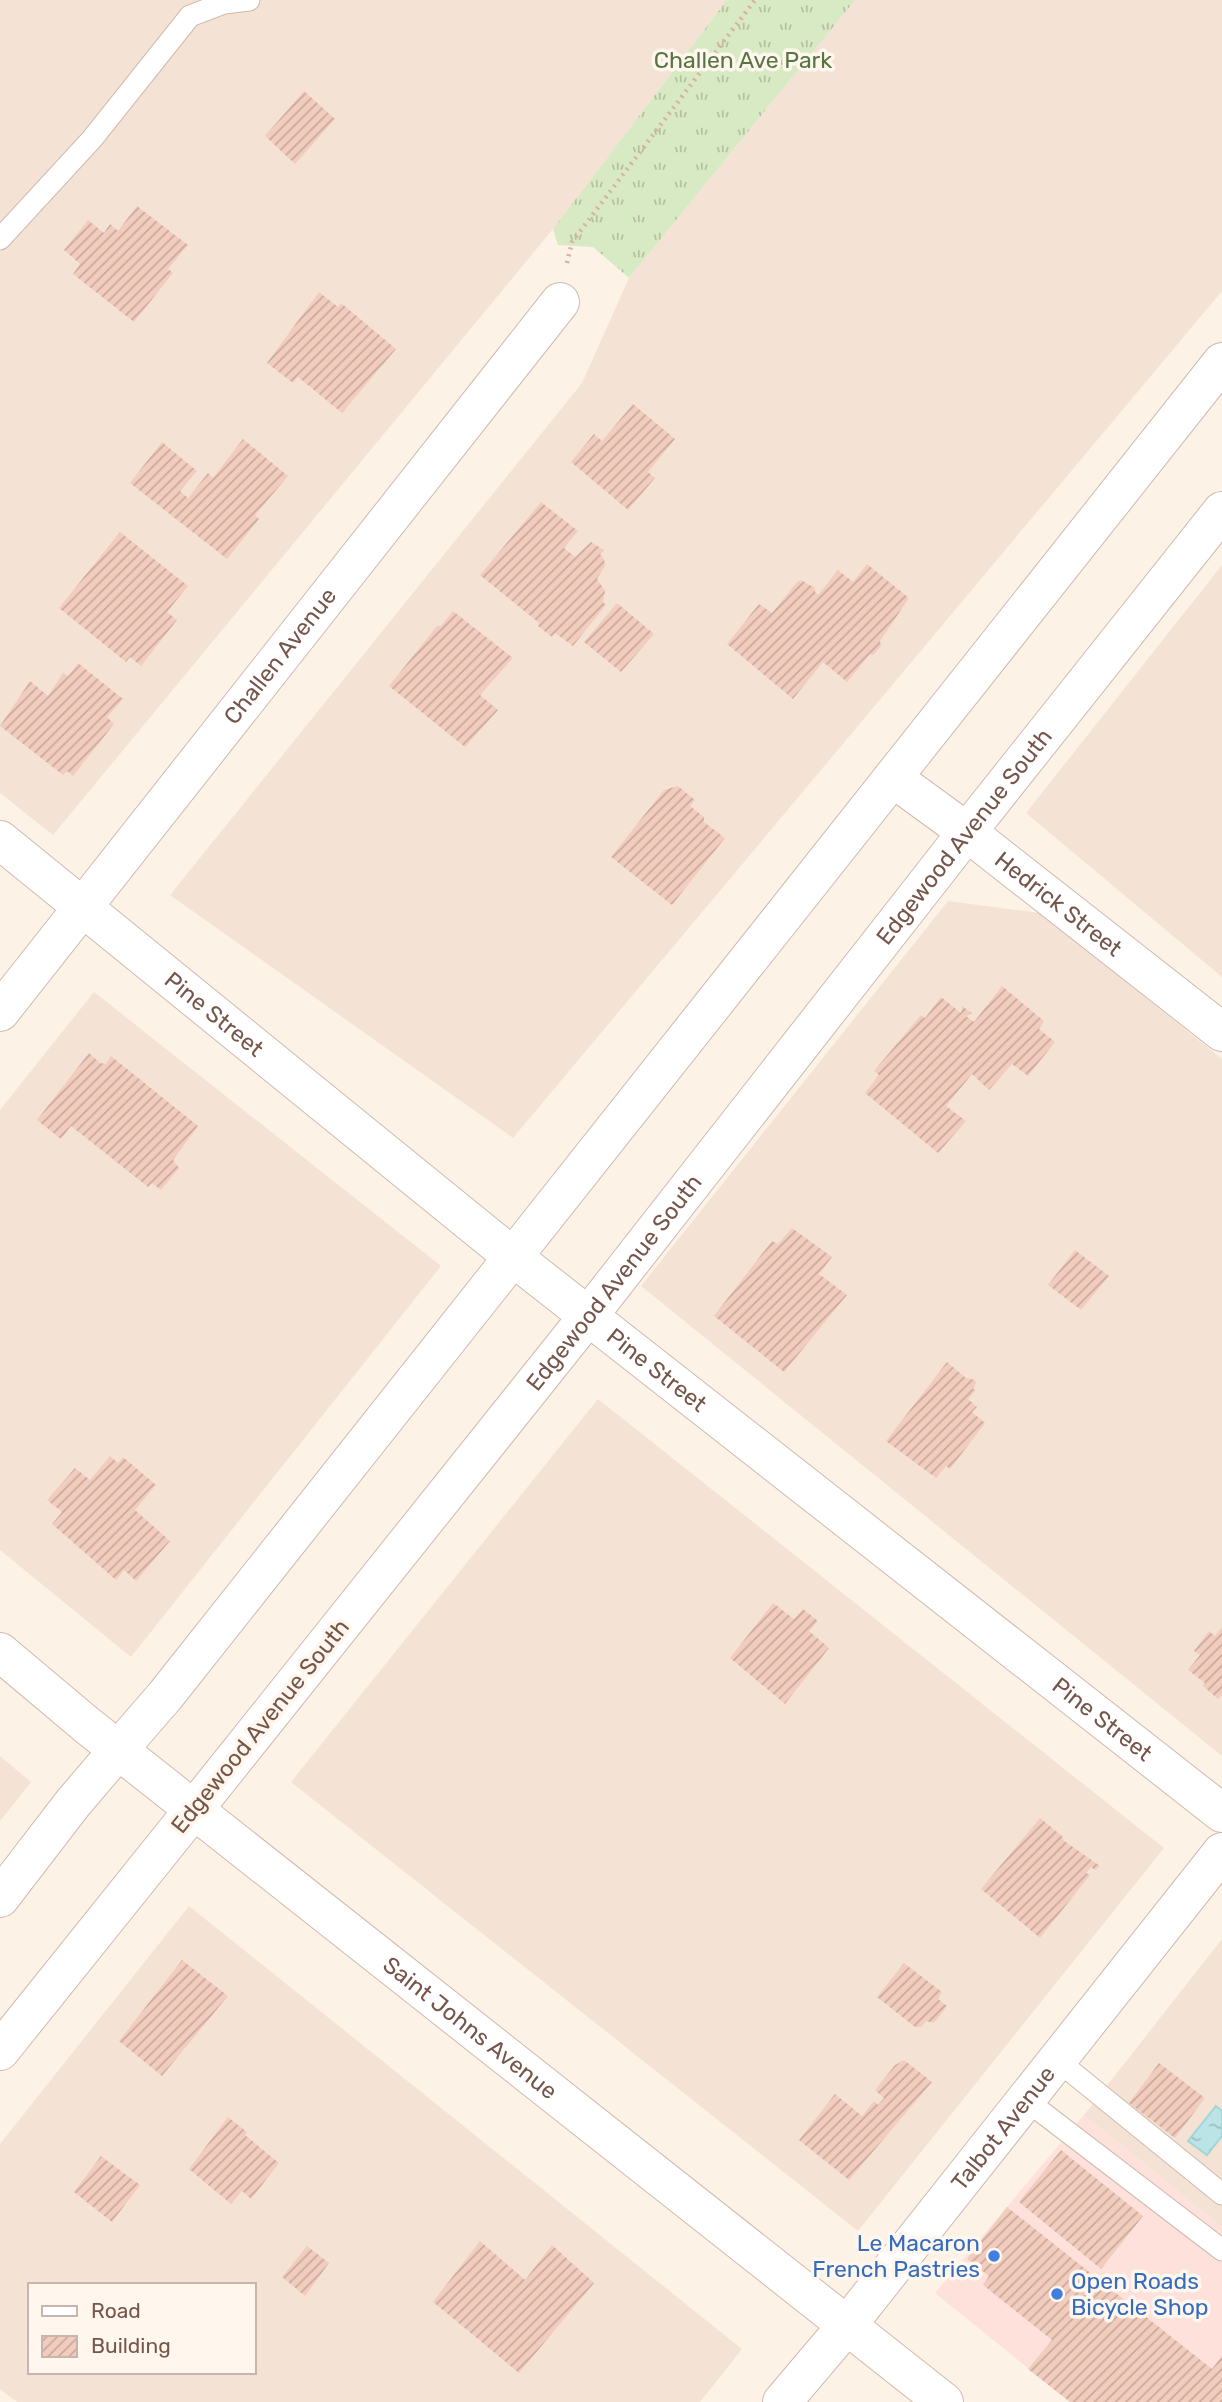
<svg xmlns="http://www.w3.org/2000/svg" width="1222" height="2402" viewBox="0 0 1222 2402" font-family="Rubik,sans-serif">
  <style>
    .residential { fill: #f4e3d5; fill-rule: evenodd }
    .commercial { fill: #fde1da }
    .grass { fill: url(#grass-tufts) }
    .water { fill: url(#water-ripples); stroke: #a1d5d8; stroke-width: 2 }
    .building { fill: url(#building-hatch) }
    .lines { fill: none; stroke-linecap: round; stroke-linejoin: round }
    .service-casing { stroke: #d0baaf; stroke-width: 23 }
    .minor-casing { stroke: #d0baaf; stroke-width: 40 }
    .secondary-casing { stroke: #d3baad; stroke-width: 40 }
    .path { stroke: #d7b0a1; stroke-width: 4.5; stroke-dasharray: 2 5; stroke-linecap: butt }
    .service { stroke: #fff; stroke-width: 21 }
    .minor { stroke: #fff; stroke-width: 38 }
    .secondary { stroke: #fff; stroke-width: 38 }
    .shop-dot { fill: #3f7fe0; stroke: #fff6ed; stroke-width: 2.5 }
    .labels { text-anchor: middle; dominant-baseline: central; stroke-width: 7; stroke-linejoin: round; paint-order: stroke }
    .park-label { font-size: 23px; fill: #557640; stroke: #fff6ed }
    .street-label { font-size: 23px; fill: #76564b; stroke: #fff6ed }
    .shop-label { font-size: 23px; fill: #366cbe; stroke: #fff6ed; text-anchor: end }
  </style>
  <defs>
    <pattern id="grass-tufts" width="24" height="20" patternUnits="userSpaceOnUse" patternTransform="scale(1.75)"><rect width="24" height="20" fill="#d8eac4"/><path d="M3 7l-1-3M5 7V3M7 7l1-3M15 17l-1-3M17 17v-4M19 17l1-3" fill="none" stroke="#b4c0a1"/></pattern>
    <pattern id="water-ripples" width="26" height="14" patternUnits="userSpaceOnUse" patternTransform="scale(1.75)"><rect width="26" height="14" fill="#bbe4e6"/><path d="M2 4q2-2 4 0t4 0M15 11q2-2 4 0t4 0" fill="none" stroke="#9dbcbc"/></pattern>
    <pattern id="building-hatch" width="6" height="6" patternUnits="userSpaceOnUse" patternTransform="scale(1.75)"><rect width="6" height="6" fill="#f2cdbe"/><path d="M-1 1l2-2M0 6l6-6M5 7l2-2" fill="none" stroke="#c9a99c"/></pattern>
  </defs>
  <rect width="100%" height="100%" fill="#fcf2e6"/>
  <!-- residential -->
  <path class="residential" d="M0,0h727l-174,229 -500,606 -53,-42z
    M855,0h367v291l-709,847 -343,-243 412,-512 47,-105z
    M1222,565v412l-196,-164z
    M948,901l92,12 182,146v697l-581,-470z
    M94,992l347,274 -310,391 -131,-107v-440z
    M598,1399l566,449 -306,383 -567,-449z
    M0,1756l31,26 -31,39z
    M189,1906l553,443 -42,53h-683l-17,-13v-245zM30,2285h224v87h-224z
    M1222,1939v288l-138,-112z"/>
  <!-- commercial -->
  <path class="commercial" d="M1084,2115l138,112v175h-152l-135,-109z"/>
  <!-- grass -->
  <path class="grass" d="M727,0h128l-226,278 -36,-31 -35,-2 -5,-16z"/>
  <!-- water -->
  <path class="water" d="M1216,2106l6,5v25l-15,19 -19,-14z"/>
  <!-- building -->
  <path class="building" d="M304,91l31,28 -40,45 -30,-28z
    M137,206l51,39 -20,24 5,4 -39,49 -61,-48 7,-10 -16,-14 24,-30 16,13 6,-9 8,7z
    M319,292l19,15 3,-4 55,46 -54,64 -44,-36 -5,6 -26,-20z
    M633,404l42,35 -27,33 7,6 -27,32 -57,-48 23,-28 8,7z
    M243,439l45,37 -33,39 4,4 -32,40 -97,-76 32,-41 35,29 -17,20 8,7 20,-25 5,5z
    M541,502l37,29 -14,17 11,9 16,-15 13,8 -4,4 4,5 1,7 -8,13 8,12 -2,11 3,3 -33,41 -18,-13 -3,4 -14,-11 1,-3 -59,-48z
    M120,532l68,54 -21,26 10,8 -36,46 -11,-9 -4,5 -67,-54z
    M867,564l42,34 -29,43 1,5 -8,9 -3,-1 -23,28 -24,-20 -30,37 -66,-55 32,-40 13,9 25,-31 4,-2 14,8v4l3,3 20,-25 15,12z
    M617,603l37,31 -33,38 -37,-30z
    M453,611l60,47 -33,37 18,15 -33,37 -76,-61 48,-60h4z
    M78,663l45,36 -16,18 7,7 -41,52 -6,-5 -4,4 -63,-49 30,-45 18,15 15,-23 5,3z
    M678,786l17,14 -5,6 14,11v5l21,16 -53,67 -61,-48 53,-67z
    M1002,986l42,35 -5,8 16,13 -27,34 -16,-12 -23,26 -17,-16 -26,32 20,15 -28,32 -73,-60 14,-18 -5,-4 47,-56 4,3 16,-21 20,16 1,-7 10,7 -6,3 8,6z
    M89,1053l11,10 6,1 5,-8 87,70 -25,34 6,8 -18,22 -9,-7 -4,4 -77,-61 -10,13 -24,-19z
    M792,1228l40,29 -13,17 28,21 -63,77 -70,-56 58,-75 6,3z
    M1075,1250l34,26 -28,34 -33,-25z
    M947,1362l19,16 9,2 1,3 -3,6 3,1 -8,9 9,8 -5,5 13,11 -35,46 -4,-3 -10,12 -50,-37z
    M110,1456l8,7 5,-6 33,28 -21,25 35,31 -34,40 -12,-11 -8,10 -64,-56 10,-12 -15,-12 28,-32 15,12z
    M773,1603l21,16 9,-10 15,12 -9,10 20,17 -44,56 -55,-46z
    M1222,1627v68l-4,4 -15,-13 2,-3 -17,-13 12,-15 -6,-4 15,-20 6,5z
    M1040,1818l22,18 1,4 37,26 -5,4 -4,-3 -5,6 4,2 -50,63 -59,-49z
    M182,1960l46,36 -66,80 -43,-35z
    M904,1963l38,29 -4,7 9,7 -13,17 -8,-2 -5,6h-6l-38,-30z
    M904,2060l28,22 -83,98 -50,-40 36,-46 27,22 12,-15 4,4 6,-7 -9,-8 20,-25z
    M1159,2063l46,35 -30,40 -46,-35z
    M228,2117l19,15 -2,3 34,28 -28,36 -9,-8 -11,13 -42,-35z
    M1061,2150l82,66 -42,53 -82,-67z
    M101,2156l39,29 -28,37 -38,-30z
    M1007,2207l205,162 10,-13v46h-152l-42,-33 24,-29 -69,-55 6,-9 -22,-17z
    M480,2241l45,39 27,-35 42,38 -75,90 -86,-71z
    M307,2246l22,17 -24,33 -23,-19z"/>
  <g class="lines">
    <defs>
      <path id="service" d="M0,239l92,-100 98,-123 34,-13 25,-3
        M1057,2060l165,134
        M1026,2100l196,150"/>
      <g id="minor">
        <path id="s1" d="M893,778l74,54 255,200"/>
        <path id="s2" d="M0,840l513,417 709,556"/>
        <path id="s3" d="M0,1012c187,-237 372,-475 560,-710"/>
        <path d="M119,1749l46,-53 1057,-1334"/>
        <path id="s4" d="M195,1808l394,-493 378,-483 255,-321"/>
        <path id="s5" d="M782,2402l66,-78 374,-472"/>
      </g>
      <g id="secondary">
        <path id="s6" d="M0,1652l88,74 856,676"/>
        <path d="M0,1898l73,-95 46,-54"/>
        <path d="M0,2051l195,-243"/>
      </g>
    </defs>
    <!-- service casing -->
    <use href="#service" class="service-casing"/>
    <!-- minor casing -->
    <use href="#minor" class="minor-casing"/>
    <!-- secondary casing -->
    <use href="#secondary" class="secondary-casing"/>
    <!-- path -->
    <path class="path" d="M567,263l5,-21 183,-242"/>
    <!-- service -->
    <use href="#service" class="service"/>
    <!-- minor -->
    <use href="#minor" class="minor"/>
    <!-- secondary -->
    <use href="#secondary" class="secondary"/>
  </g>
  <!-- markers -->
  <g class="shop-dot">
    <circle cx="994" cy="2256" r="7"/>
    <circle cx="1057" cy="2294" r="7"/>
  </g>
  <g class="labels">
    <!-- park labels -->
    <g class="park-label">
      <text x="743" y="60">Challen Ave Park</text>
    </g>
    <!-- street labels -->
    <g class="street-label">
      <text stroke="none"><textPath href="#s3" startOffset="453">Challen Avenue</textPath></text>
      <text stroke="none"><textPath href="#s4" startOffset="1239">Edgewood Avenue South</textPath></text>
      <text stroke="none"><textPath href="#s1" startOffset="208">Hedrick Street</textPath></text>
      <text stroke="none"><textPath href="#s2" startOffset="276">Pine Street</textPath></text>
      <text stroke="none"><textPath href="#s4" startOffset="672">Edgewood Avenue South</textPath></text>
      <text stroke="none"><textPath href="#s2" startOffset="844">Pine Street</textPath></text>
      <text stroke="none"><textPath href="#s2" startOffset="1410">Pine Street</textPath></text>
      <text transform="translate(260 1726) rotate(-51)">Edgewood Avenue South</text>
      <text stroke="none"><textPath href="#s6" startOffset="602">Saint Johns Avenue</textPath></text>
      <text stroke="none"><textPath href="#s5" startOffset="352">Talbot Avenue</textPath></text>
    </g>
    <!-- shop labels -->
    <g class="shop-label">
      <text x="980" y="2243">Le Macaron<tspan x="980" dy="26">French Pastries</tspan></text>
      <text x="1071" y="2281" text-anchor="start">Open Roads<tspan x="1071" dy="26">Bicycle Shop</tspan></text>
    </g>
  </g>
  <!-- legend -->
  <rect x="28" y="2283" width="228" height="91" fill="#fff6ed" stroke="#c8b6ac" stroke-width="2"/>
  <rect x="42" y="2306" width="35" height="10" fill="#ffffff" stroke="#c8b6ac" stroke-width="2"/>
  <text x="91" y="2318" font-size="21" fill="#76564b">Road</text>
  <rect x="42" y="2336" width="35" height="21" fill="url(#building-hatch)" stroke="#c8b6ac" stroke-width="2"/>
  <text x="91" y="2353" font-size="21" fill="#76564b">Building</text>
</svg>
